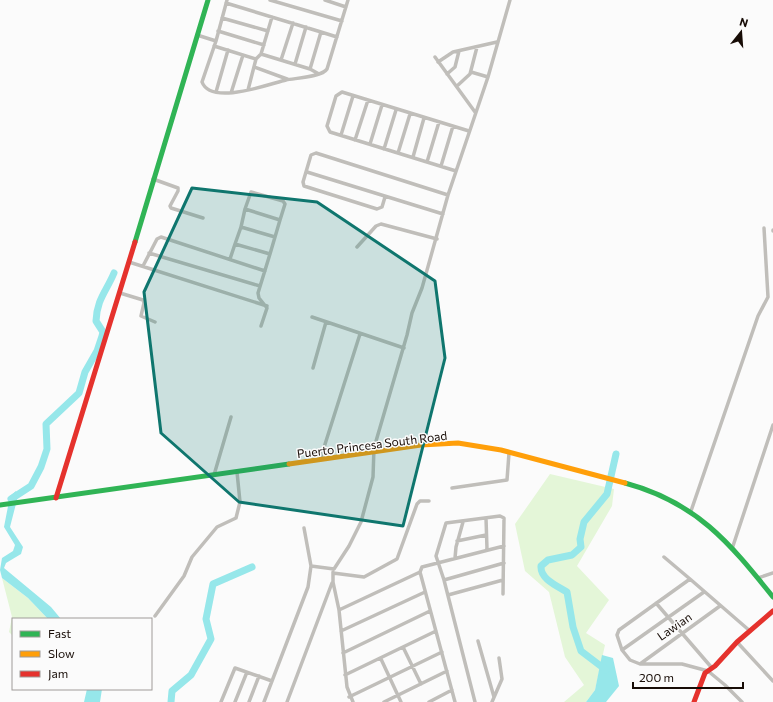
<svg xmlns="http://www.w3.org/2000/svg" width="773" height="702" viewBox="0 0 773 702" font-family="Commissioner,sans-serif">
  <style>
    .green { fill: #e4f6d8 }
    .water { fill: #96e7ea }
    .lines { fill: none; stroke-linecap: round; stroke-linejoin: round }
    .river { stroke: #96e7ea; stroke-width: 7 }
    .street { stroke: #c0beba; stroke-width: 3.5 }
    .fast { stroke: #30b455; stroke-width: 5 }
    .slow { stroke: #ff9f0a; stroke-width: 5 }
    .jam { stroke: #e5322d; stroke-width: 5 }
    .marked { fill: #0f766e; fill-opacity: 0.2; stroke: #0f766e; stroke-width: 3; stroke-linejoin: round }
    .labels { text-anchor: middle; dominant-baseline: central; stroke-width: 3; stroke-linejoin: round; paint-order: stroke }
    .street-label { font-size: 12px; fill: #170c06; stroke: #fbfbfb }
  </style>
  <rect width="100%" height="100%" fill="#fbfbfb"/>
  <!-- green -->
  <path class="green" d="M550,474l64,15 -2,17 -35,60 32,34 -23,33 19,12 -10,45 -9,12h-22l20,-17 -19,-28 -16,-65 -24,-21 -10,-47z
    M2,578l26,20 20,21h-35v17l-4,-4 3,-15z"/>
  <!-- water -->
  <path class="water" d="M16,491l2,5 -8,31 13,20 -2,7 -15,9 -2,5 47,39 10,12h-13l-20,-21 -26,-20 -2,-8 2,-12 11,-7 2,-6 -11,-18 6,-31z
    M602,655l11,3 6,28 -13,16h-20l9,-12z
    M87,689h15l-2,13h-16z"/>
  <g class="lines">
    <!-- river -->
    <path class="river" d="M11,499l20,-13 10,-19 6,-18 -1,-25 33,-31 6,-21 12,-21 5,-15 1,-4 -7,-11c1,-22 10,-29 18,-48
      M606,670l-25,-19 -8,-24 -6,-35c-10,-6 -27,-13 -26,-26l7,-6 24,-5 9,-8 -1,-8 4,-17 23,-28 9,-40
      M171,702l1,-11 19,-16 20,-36 -5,-20 7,-35 39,-17"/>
    <!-- street -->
    <path class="street" d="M270,0l72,21
      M325,0l21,7
      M226,3l95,29
      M222,18l46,13
      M218,31l46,14
      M197,35l19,6 -14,41c9,24 67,2 84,-2 10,-2 36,-3 41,-11l21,-69
      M216,41l11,-41
      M214,46l42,13 5,-5 49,15 9,5
      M261,54l11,-37
      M435,57l40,55
      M281,60l12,-37
      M438,62l15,-10 44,-10
      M295,64l11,-37
      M254,67l33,12
      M310,69l11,-37 16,5
      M471,72l17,5
      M447,74l8,-7 4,-16
      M457,86l13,-12 7,-27
      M248,90l8,-31
      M216,92l12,-42
      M231,93l12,-38
      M341,135l12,-39
      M355,140l13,-40
      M370,144l12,-39
      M384,149l12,-39
      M398,153l12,-39
      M413,157l11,-39
      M427,162l12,-40
      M441,166l12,-40
      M456,171l-126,-39 -3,-6 9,-30 6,-4 127,39
      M307,172l136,42
      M153,179l25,9v3l-8,15 1,2 32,10
      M385,197l-3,10 -5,2 -73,-23 -1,-4 8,-27 5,-2 132,42
      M245,209l6,-17 32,9 2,3 -5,16
      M241,227l4,-18 35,11 -5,17
      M773,231v-1
      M235,244l6,-17 34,10 -5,17
      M357,247l19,-21 5,-2 56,15
      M149,253l111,33
      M230,259l5,-15 35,10 -12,39 1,5 8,10 -6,18
      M129,262l138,44
      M143,266l14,-27 4,-2 104,34
      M120,293l23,7 1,3 -3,13 14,6
      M312,317l92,31
      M313,368l13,-46
      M320,460l40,-126
      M214,475l17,-58
      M452,488l55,-8 2,-27
      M691,511l67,-195 10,-19 -4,-69
      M486,518l1,31
      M304,528l7,38
      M457,541l29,-6
      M732,549l41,-124
      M664,557l26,22
      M455,558l1,-11 7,-25
      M333,572v10l6,28 8,77 6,15
      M420,572l35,130
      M333,573l31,4 33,-18 20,-55 3,-3h9
      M758,578l15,-5
      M444,580l60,-17
      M448,595l55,-15
      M656,603l56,65
      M339,610l81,-38 2,-5 82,-21
      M155,616l29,-40 8,-19 25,-30 19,-9 4,-16 -3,-30
      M341,631l84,-39
      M478,641l16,56
      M737,642l36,39
      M403,647l18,37
      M622,650l82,-58
      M343,653l87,-42
      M381,659l20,43
      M640,664l80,-58
      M345,675l91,-44
      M349,697l93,-45
      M221,702l14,-34 37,13
      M235,702l12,-30
      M249,702l10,-26
      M264,702l44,-115 3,-21 23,3 15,-23 12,-24 12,-45 1,-29 33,-113 5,-22 10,-25 26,-93 40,-118 22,-77
      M287,702l45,-119
      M384,702l63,-31
      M429,702l23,-12
      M475,702l-31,-122 -8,-24 10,-33 54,-7 4,2 -1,76
      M492,702l10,-23 -3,-21
      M742,702l-17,-17 -17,-14 -26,-7h-42l-10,-4 -8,-10 -5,-15 2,-5 71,-51 60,52"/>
    <!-- fast -->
    <path class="fast" d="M135,242l73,-242
      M625,483c71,19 104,59 148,114
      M0,505l289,-41"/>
    <!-- slow -->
    <path class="slow" d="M289,464l132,-19 37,-2 43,7 124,33"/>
    <!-- jam -->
    <path class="jam" d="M56,498l79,-256
      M694,702l11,-29 10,-7 22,-24 36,-31"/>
  </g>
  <!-- marked area -->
  <path class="marked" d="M192,188l125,14 118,79 10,77 -42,168 -164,-24 -78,-69 -17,-141z"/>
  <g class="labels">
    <!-- street labels -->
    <g class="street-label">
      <text transform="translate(372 444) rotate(-7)">Puerto Princesa South Road</text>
      <text transform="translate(674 626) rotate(-35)">Lawian</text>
    </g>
  </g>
  <!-- legend -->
  <rect x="12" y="618" width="140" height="72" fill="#fbfbfb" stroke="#a09b99"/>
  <rect x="20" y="631" width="20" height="6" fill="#30b455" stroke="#a09b99"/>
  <text x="48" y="638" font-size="12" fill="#170c06">Fast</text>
  <rect x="20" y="651" width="20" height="6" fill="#ff9f0a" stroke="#a09b99"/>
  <text x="48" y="658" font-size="12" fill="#170c06">Slow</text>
  <rect x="20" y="671" width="20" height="6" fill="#e5322d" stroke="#a09b99"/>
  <text x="48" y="678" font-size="12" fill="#170c06">Jam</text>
  <!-- north arrow -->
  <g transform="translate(741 32) rotate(17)" stroke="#fbfbfb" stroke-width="3" paint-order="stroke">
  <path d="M0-3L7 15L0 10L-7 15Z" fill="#170c06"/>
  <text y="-6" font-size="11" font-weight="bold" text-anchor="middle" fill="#170c06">N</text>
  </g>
  <!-- scale -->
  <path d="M633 682v6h110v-6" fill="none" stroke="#170c06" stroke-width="2"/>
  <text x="639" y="682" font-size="12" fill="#170c06" stroke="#fbfbfb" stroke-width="3" paint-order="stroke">200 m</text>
</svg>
